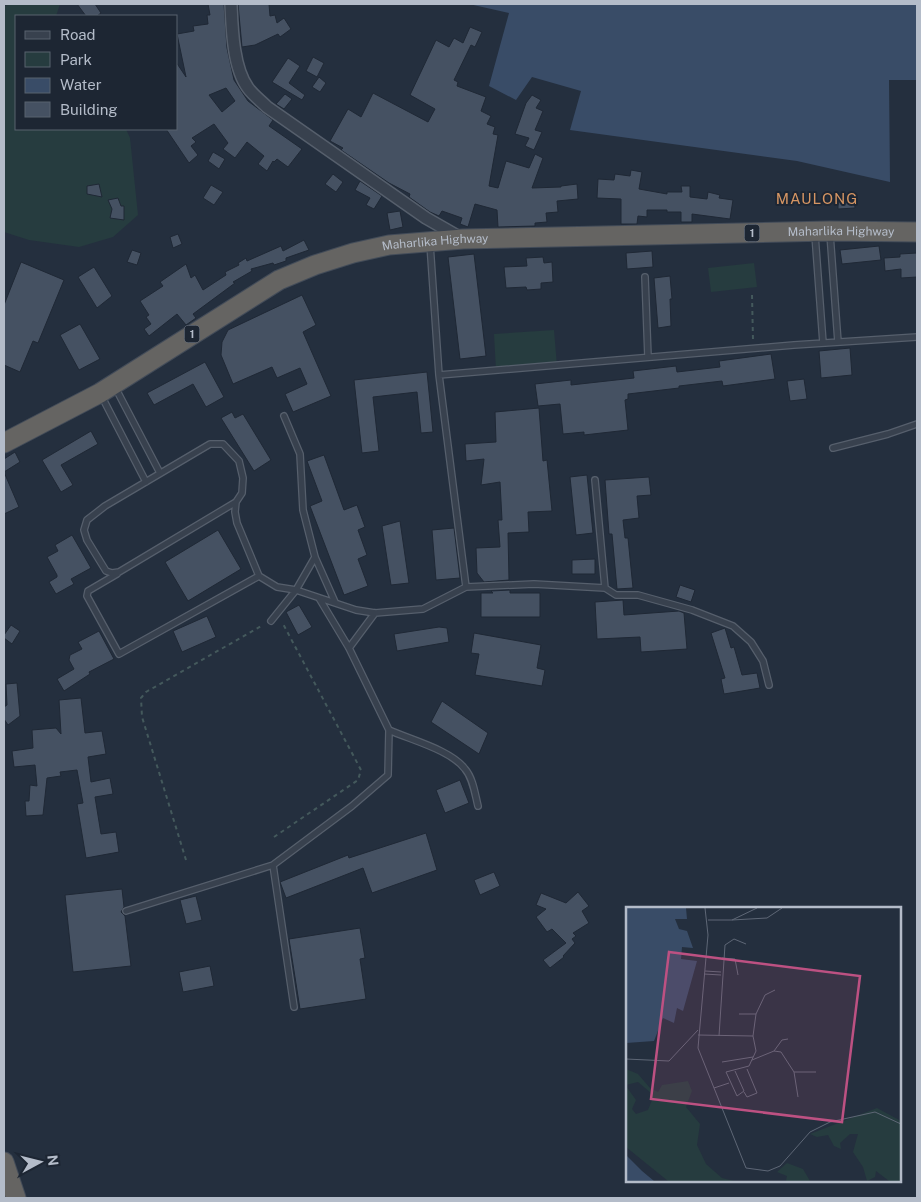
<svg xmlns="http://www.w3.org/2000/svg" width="921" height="1202" viewBox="0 0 921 1202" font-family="'Public Sans',sans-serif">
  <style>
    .green { fill: #263c3f }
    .water { fill: #394c67 }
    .building { fill: #455162; stroke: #1f2835; fill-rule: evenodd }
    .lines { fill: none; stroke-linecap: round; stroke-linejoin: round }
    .service-casing { stroke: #565f6c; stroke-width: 8 }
    .minor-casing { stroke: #565f6c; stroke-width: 14 }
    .trunk-casing { stroke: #434c59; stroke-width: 21 }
    .path { stroke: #44595c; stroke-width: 2; stroke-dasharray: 4 4; stroke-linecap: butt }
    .service { stroke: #38414e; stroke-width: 5.5 }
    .minor { stroke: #38414e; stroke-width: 11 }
    .trunk { stroke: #656462; stroke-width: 19 }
    .labels { text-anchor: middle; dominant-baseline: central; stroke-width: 4; stroke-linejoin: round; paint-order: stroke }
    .shield { fill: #1d2633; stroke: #878f9c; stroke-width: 1 }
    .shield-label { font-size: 11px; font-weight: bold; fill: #b4bcc9 }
    .street-label { font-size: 12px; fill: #b4bcc9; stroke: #1d2633 }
    .quarter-label { font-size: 15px; letter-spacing: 1px; fill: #d59563; stroke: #1d2633 }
    .inset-road { fill: none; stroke: #5e6776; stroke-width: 1 }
    .view { fill: #bd5182; fill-opacity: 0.15; stroke: #bd5182; stroke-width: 2.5 }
    .inset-edge { fill: none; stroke: #b4bcc9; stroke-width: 2.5 }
  </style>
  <rect width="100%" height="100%" fill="#242f3e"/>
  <!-- green -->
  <path class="green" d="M13,4h47l-4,12h-40v113h110l4,9 8,77 -25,22 -34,10 -50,-7 -25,-8v-226z
    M754,263l3,24 -46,5 -3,-24z
    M554,330l3,36 -61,4 -2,-36z"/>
  <!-- water -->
  <path class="water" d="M469,4h448v76h-28l1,102 -93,-21 -227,-31 11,-39 -49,-14 -16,23 -27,-14 20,-73z"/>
  <!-- building -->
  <path class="building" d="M77,4h18l6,9 -4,3h-11z
    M208,4h16l3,44 7,32 14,21 25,19 -4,6 33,23 -14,18 -11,-8 -3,3 -1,-1 -6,10 -9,-7 6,-8 -17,-14 -12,16 -12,-9 5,-6 -14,-19 -22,14 4,4 -5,4 7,9 -9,8 -23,-34h10v-67l10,15 -9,-43 17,-3 -1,-5 15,-2 -1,-9h3zM226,88l9,13 -13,11 -13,-17z
    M238,4h31l1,12 5,-1 2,8 7,-5 7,11 -11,8 -2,-3 -23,11 -13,2z
    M470,27l12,5 -7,15 -4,-2 -17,35 4,2 -1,4 29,11 -5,14 10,5 -4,8 8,3 -2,7 5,1 -9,51 9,2 8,-27 23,7 6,-14 8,4 -11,30 29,-1v-1l16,-2 1,15 -21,2 1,11 -12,1 1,9 -12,1v3l-37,1 -1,-17 -22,-6 -7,23 -8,-3 2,-6 -20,-7 -3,5 -9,-4 -21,-15 1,-3 -21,-11 -48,-33 2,-2 -13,-7 18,-32 13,8 12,-24 55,29 7,-13 -25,-14 26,-55 13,7 5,-9 9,5z
    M313,57l11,6 -7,14 -11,-6z
    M288,58l12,8 -11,17 16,12 -3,5 -30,-18z
    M319,77l7,6 -6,9 -8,-5z
    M285,94l7,5 -8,10 -8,-5z
    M532,95l9,5 -5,8 7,3 -8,19 7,2 -8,18 -9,-4 4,-8 -14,-4 11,-31z
    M213,152l12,7 -6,10 -11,-8z
    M631,170l11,2 -3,17 28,5v-2h15l-1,-6h9v11l17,2 1,-7 12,3 -1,3 14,2 -3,19 -38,-5v8h-11v-10h-14v-2h-20v7l-9,-1 -1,8h-16v-25l-24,-1 1,-19 16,1 1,-6 15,2z
    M333,174l10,8 -7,10 -11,-8z
    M360,181l22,15 -8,13 -8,-4 4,-7 -15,-8z
    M99,184l3,13 -15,-3v-8z
    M211,185l12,7 -9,13 -11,-7z
    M854,196l1,12 -17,1v-12z
    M118,198l3,8h3v14l-14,-2 2,-9 -4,-9z
    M400,211l3,16 -13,3 -3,-17z
    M178,234l4,10 -9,4 -3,-11z
    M304,240l5,10 -23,8v3l-12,4 -1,-2 -22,6 1,2 -19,11 2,1 -42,31 3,4 -10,7 -9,-11 -28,22 -5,-7 7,-5 -5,-7 3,-2 -9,-14 23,-15 -3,-4 26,-18 5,14 4,-3 8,15 23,-15 -1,-3 14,-7 -1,-2 8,-5 1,3 34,-15 2,5z
    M879,246l2,14 -39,4 -2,-14z
    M132,250l9,3 -4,12 -10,-3z
    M652,251l1,16 -26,2 -1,-16z
    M917,253v24l-16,1v-9l-16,2 -1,-13 16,-1v-3z
    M474,254l12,102 -26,3 -12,-102z
    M543,257l1,6 8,-1 1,20 -12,1v6l-14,1 -1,-3 -20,1 -2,-21 23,-1 -1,-8z
    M21,262l43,18 -26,63 -5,-2 -13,31 -16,-7v-60z
    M94,267l18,29 -15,12 -19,-31z
    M670,276l2,23h-2l1,27 -13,2 -4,-50z
    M302,295l14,30 -13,7 28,64 -38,16 -8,-18 22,-10 -7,-16 -23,10 -5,-11 -39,17 -12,-29 1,-13 6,-12z
    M80,324l20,35 -21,11 -19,-35z
    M850,348l2,27 -31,3 -2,-27z
    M771,354l4,25 -52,7 -1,-5 -43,5v2l-51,6v5l-3,1 3,30 -44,5v-3l-21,2 -3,-30 -22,2 -3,-22 36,-4v5l63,-7 -1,-7 43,-5 1,6 43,-5 -1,-6z
    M205,362l19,35 -18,10 -13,-23 -39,21 -7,-12z
    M427,372l6,60 -12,1 -4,-41 -44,5 6,54 -17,2 -8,-73z
    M804,379l3,20 -17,2 -3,-20z
    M539,408l4,53 4,-1 5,51 -24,1 1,20 -21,1 1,47 -25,2 -7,-9 -1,-25 24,-1 -2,-27h4l-2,-38 -19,3 3,-26 -18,2 -1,-17 31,-2 -1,-30z
    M232,412l3,6 8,-4 28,46 -17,11 -33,-53z
    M91,431l7,13 -37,21 12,20 -12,7 -19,-32z
    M15,452l5,10 -16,10 15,35 -15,7v-55z
    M324,455l20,55 13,-5 8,22 -7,3 9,25 -9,4 10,27 -24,9 -34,-89 12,-5 -15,-40z
    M587,475l6,58 -17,2 -6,-58z
    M649,477l2,18 -14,1 2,22 -16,2 2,18h3l5,50 -16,1 -5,-55h-3l-4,-54z
    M400,521l9,62 -18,2 -9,-59z
    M454,528l6,50 -24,2 -4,-50z
    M218,530l23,39 -53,32 -23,-39z
    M72,535l19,33 -20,11 3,5 -18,10 -7,-12 8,-5v-2l-10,-18 11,-6 -3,-6z
    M595,559v15h-23v-14z
    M680,585l15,5 -4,12 -15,-5z
    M510,590v3h30v24h-59v-24h12l-2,-2z
    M623,600l1,15 55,-4 5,2 3,36 -46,3 -1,-15 -43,2 -2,-37z
    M299,605l13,22 -14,8 -12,-23z
    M207,616l9,21 -34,15 -9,-21z
    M11,625l9,6 -8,13 -8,-6v-3z
    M439,627l8,1 2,14 -52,9 -3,-17z
    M725,628l6,20 3,-1 8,28 15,-2 3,15 -36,6 -3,-15 4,-1 -14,-45z
    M99,631l15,28 -25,13 1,2 -26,17 -7,-12 17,-10 -5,-9 1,-5 12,-6 -4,-7z
    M474,633l67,12 -4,23 8,2 -3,16 -67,-11 4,-21 -8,-1z
    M17,683l3,33 -12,9 -4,-6v-12l3,-2 -1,-21z
    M81,698l4,35 17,-2 4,23 -18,3 3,25 19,-4 3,16 -18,3 6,37 15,-2 3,20 -33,6 -9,-54 6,-1 -6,-33 -17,2 1,4 -14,2 -4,37 -17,1 -1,-15h4l1,-16 7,1 -2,-21 -21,2 -2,-16 21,-3 -1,-18 24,-2 5,6 -2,-34z
    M442,701l46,32 -9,21 -48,-32z
    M460,780l9,23 -24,10 -9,-23z
    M426,833l11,37 -65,23 -9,-25 -77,30 -6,-16 68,-27 1,3z
    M494,872l6,14 -20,9 -6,-15z
    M122,889l2,18 -3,5 4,4 6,50 -58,6 -8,-77z
    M578,892l11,14 -7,5 7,12 -16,10 3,3 -4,3 3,4 -12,13 1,1 -14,11 -7,-8 23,-17 -14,-14 -5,3 -11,-15 10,-8 -10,-4 5,-12 25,10z
    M196,896l6,24 -16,4 -6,-24z
    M360,928l5,30 -5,1 6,40 -66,10 -11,-70z
    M210,966l4,20 -31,6 -4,-20z"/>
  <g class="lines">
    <defs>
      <path id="service" d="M830,234l8,108
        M815,235l8,108
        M430,244l9,131 27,212
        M645,277l3,80
        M439,375l355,-30 123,-8
        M115,387l45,86
        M101,395l45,87
        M284,416l16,38 3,56 12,47 20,45
        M833,448l55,-14 29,-10
        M595,480l10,108
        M236,502l-117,70 -7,1 -6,-2 -19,-31 -3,-10 3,-10 18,-14 105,-62h13l16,17 4,17 -1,15 -6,9 -1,10 2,11 22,53 18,11 19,3 60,20 19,3 48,-4 43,-22 68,-3 71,4 11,7h22l54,15 41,16 18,16 12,19 6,24
        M117,574l-29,17 -1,5 32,58 140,-78
        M271,621l25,-31 19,-33
        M349,648l26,-35
        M389,730c22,10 62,20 76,39 8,9 10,25 13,37
        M273,865l21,142
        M126,911l147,-46 79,-59 36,-31 1,-45 -40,-82 -30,-50"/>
      <path id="minor" d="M231,4c1,24 2,64 17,84 5,7 13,13 19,19l159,111 35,20"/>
      <g id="trunk">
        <path id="s1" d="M4,443l96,-50 179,-113 36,-15 38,-12 36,-8 74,-6 367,-8 87,1"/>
        <path d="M4,1162l12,36"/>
      </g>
    </defs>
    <!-- service casing -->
    <use href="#service" class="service-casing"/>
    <!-- minor casing -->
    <use href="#minor" class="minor-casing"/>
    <!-- trunk casing -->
    <use href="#trunk" class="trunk-casing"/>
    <!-- path -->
    <path class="path" d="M752,295l1,45
      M274,837l84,-57 3,-10 -79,-148
      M186,860l-44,-143 -1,-19 5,-6 117,-67"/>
    <!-- service -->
    <use href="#service" class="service"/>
    <!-- minor -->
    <use href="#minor" class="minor"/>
    <!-- trunk -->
    <use href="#trunk" class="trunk"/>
  </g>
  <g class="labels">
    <!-- shield labels -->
    <g class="shield">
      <rect x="744.5" y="224.5" width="15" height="17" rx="4"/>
      <rect x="184.5" y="325.5" width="15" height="17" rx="4"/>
    </g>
    <g class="shield-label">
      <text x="752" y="233">1</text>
      <text x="192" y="334">1</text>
    </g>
    <!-- street labels -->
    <g class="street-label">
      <text stroke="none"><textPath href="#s1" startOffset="888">Maharlika Highway</textPath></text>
      <text stroke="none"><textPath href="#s1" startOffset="482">Maharlika Highway</textPath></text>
    </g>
    <!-- quarter labels -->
    <g class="quarter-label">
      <text x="817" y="198">MAULONG</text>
    </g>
  </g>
  <!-- overview -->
  <g transform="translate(626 907)">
    <rect width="275" height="275" fill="#242f3e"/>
    <path d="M0,162l12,5 12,14 8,4 4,-7 26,-4 4,10 -6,16 14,17 -3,21 9,19 16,14 12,3h-66l-42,-34v-61l10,14 -4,9 4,5 12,-4 4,-10 -1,-7 -13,-11 -12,3zM251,201l24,13v60h-12l-13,-10 -1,6 -8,4 -4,-14 -10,-15 5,-18h-8l-10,9 1,6 -7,-3 -6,-11 -11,2 -7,-3zM161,256l16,6 7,12h-24l1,-5 -10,-4z" fill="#263c3f"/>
    <path d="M0,1h60l1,11h-12l4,10 8,2 6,17 -11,-1 -1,12 16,2 -14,50 -6,-3 -3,15 -11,-5 -9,23 -28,2zM0,248l16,16 12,10h-28z" fill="#394c67"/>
    <path class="inset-road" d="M79,1l3,27 -10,113 48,120 22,3 12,-5 30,-34 20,-10 45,-10 26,12M82,13h24l25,-12M106,13l35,-2 15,-10M96,51l13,1 3,16M79,64l16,1M78,67l17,1M113,107h17M72,128l55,1M93,129l6,-91 9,-6 12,5M148,144l8,-11 6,-1M0,152l43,2 29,-31M126,153l22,-9 7,1 13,20 4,25M96,155l31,-5M109,164l9,20 -7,5 -11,-24 23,-6 7,-15 -3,-15 3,-22 9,-19 10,-5M168,165h22M88,181l15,-5M118,185l3,5 10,-4 -10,-24"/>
    <path class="view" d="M43,45l191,24 -18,146 -191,-23z"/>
    <rect width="275" height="275" class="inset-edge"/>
  </g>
  <!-- border -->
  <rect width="921" height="1202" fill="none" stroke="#b4bcc9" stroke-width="10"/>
  <!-- legend -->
  <rect x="15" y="15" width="162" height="115" fill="#1d2633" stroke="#59626f"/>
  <rect x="25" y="31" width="25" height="8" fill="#38414e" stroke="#59626f"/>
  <text x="60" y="40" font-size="15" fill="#b4bcc9">Road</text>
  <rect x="25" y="52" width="25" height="15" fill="#263c3f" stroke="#59626f"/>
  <text x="60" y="65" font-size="15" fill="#b4bcc9">Park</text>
  <rect x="25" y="78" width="25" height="15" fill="#394c67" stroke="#59626f"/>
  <text x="60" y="90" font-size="15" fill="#b4bcc9">Water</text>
  <rect x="25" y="102" width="25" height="15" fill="#455162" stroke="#59626f"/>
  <text x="60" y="115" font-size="15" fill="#b4bcc9">Building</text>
  <!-- north arrow -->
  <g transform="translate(40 1162) rotate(83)" stroke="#1d2633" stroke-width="4" paint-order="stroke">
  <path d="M0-4L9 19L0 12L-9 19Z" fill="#b4bcc9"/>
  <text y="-8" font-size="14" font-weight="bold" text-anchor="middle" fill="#b4bcc9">N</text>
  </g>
</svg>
